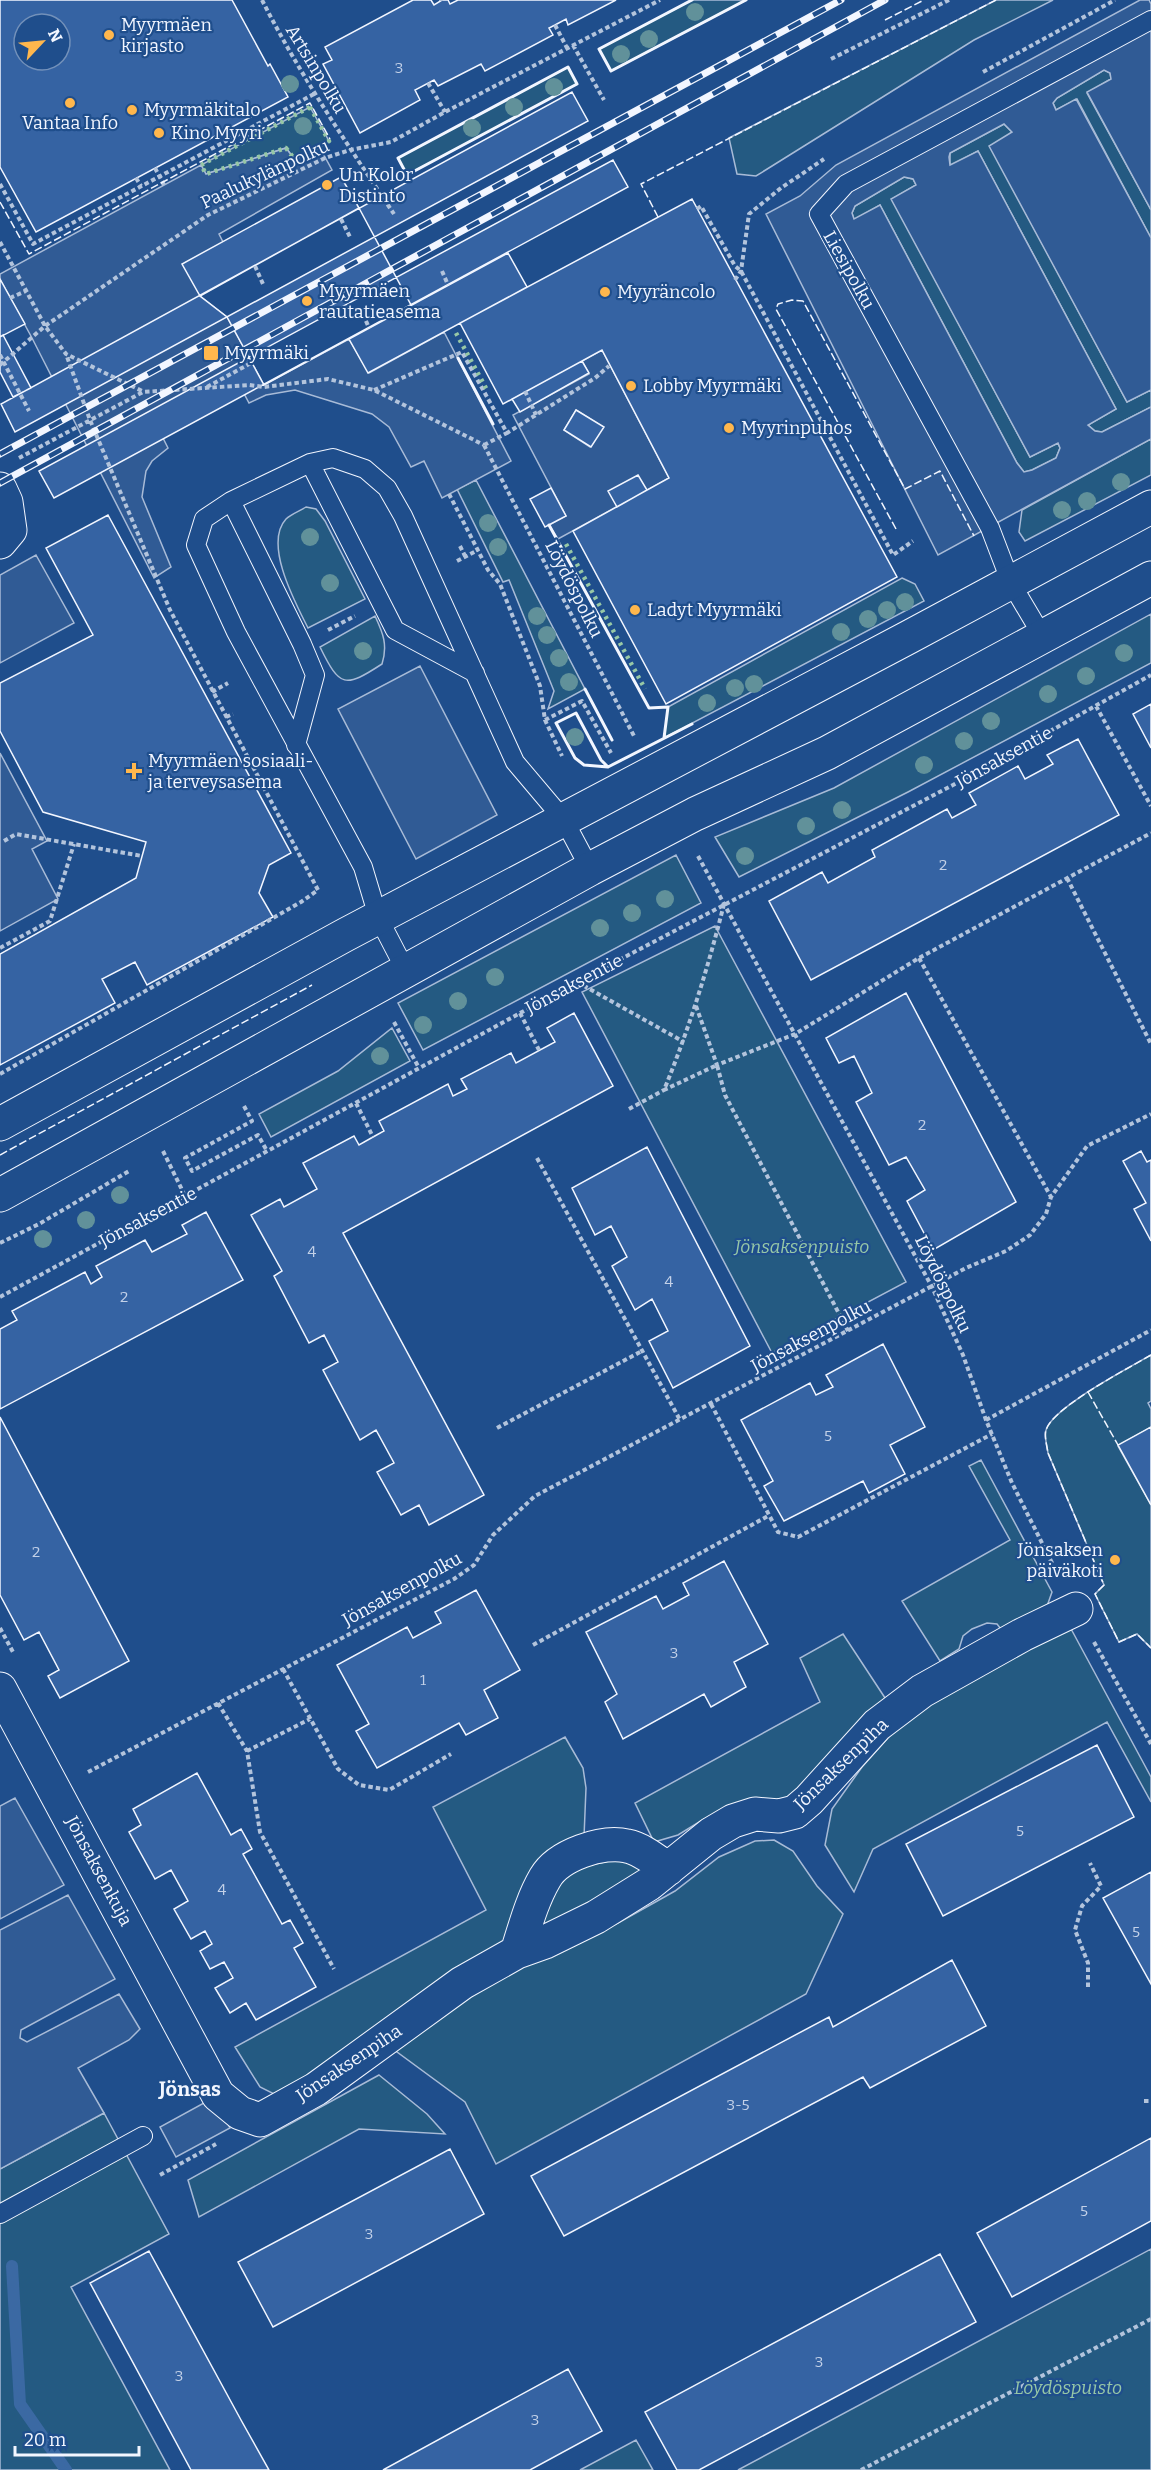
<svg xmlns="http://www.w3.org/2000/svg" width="1151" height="2470" viewBox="0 0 1151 2470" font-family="Bitter,serif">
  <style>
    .green { fill: #245a82; stroke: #a8bbd7; stroke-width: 1.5 }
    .parking { fill: #305b95; stroke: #a8bbd7; stroke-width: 1.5; fill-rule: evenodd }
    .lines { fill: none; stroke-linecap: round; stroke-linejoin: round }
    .stream { stroke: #3b69a3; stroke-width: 12 }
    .building { fill: #3563a3; stroke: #f2f6ff; stroke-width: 1.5; fill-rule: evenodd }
    .service-casing { stroke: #f2f6ff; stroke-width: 20 }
    .minor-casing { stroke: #f2f6ff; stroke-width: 35 }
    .secondary-casing { stroke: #f2f6ff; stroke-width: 35 }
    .path { stroke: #b3c4dc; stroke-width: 4; stroke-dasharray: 4.5 3; stroke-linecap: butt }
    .service { stroke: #1f4e8c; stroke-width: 18 }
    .minor { stroke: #1f4e8c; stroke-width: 33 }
    .secondary { stroke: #1f4e8c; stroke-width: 33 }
    .rail-casing { stroke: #f2f6ff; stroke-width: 7 }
    .rail { stroke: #1f4e8c; stroke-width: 4.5; stroke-dasharray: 14; stroke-linecap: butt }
    .path-bridge { stroke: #b3c4dc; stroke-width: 4; stroke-dasharray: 4.5 3; stroke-linecap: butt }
    .hedge { stroke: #97c8a6; stroke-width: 4.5; stroke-dasharray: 3 4.5; stroke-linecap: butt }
    .fence { stroke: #f2f6ff; stroke-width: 1.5; stroke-dasharray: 8 3; stroke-linecap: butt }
    .wall { stroke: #f2f6ff; stroke-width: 3 }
    .tree { fill: #61919a }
    .poi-dot { fill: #ffb74d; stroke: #1f4e8c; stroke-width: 2 }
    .labels { text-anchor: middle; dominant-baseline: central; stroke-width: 4.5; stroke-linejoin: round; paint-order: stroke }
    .number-label { font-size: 15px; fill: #c3d1e8 }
    .poi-label { font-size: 18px; fill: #f2f6ff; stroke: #1f4e8c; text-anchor: start }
    .street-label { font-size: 18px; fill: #f2f6ff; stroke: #1f4e8c }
    .park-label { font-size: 18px; font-style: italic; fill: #97c8a6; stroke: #1f4e8c }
    .neighbourhood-label { font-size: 20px; font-weight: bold; fill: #f2f6ff; stroke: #1f4e8c }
  </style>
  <rect width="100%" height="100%" fill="#1f4e8c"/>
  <!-- green -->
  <path class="green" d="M692,0h54l-135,71 -12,-22z
    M996,0h57l-79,40 -218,136 -19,-2 -8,-36z
    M568,67l9,17 -170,91 -9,-17z
    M1104,70l6,3 1,6 -24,14 64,117v28l-74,-139 -21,11 -3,-7 4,-5z
    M310,107l19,34 -34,19 -9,-12 -80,26 -5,-9z
    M1004,124l9,9 -23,13 137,256 24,-12v17l-49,25 -7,-1 -7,-6 28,-16 -138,-258 -28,15v-13z
    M904,177l9,2 3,6 -24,14 138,258 28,-14 2,5 -4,10 -24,12 -8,2 -7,-9 -137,-258 -26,15 -2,-7 3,-7z
    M1151,439v36l-126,66 -6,-9 3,-22z
    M476,480l109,209 -37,20 6,-18 -45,-111 -6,2 -46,-93z
    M306,507l10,2 9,12 40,78 -57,29c-12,-24 -45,-84 -22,-109 5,-5 14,-8 20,-12z
    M902,578l13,6 9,17 -260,137 4,-31z
    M1151,614v49l-243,129 -169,85 -24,-40 119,-49z
    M375,616c8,17 13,29 7,48 -37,24 -42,24 -62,-17z
    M676,855l25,48 -278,147 -25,-47z
    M715,926l191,356 -134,71 -190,-361z
    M392,1028l18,33 -139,76 -12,-23 79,-43z
    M1151,1355v46l-3,2 3,6v18l-33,19 33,59v143l-14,-14 -18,8 -24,-48 9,-9 -56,-132c-1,-7 -4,-17 -2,-23 7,-23 83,-62 105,-75z
    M981,1460l71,132 -6,17 -42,24 -7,-9 -10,-1 -15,6 -9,7 -4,13 -19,12 -38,-60 108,-61 -41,-74z
    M1070,1627l81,150v25l-44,-80 -234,127 -19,43 -29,-47 7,-36 30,-42 42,-47 95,-55z
    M843,1634l46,70 -98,94 -87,21 -26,16 -24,7 -19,-39 185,-101 -20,-44z
    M565,1737l18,31 3,20 -2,49 -73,106 -183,125 -52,27 -16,-8 -25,-40 251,-137 -53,-103z
    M774,1840l19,11 24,35 26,28 -37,80 -310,170 -31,-62 -72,-53 81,-60 144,-66 57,-32 44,-34 36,-16z
    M624,1858l28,10 -125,75 40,-73z
    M379,2075l48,39 18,20 -86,-5 -160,88 -11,-37z
    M104,2113l65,121 -98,53 99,183h-170v-301z
    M1151,2249v221h-413z
    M636,2440l17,30h-73z"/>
  <!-- parking -->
  <path class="parking" d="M1140,0h9l2,4v206l-64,-118 24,-13 -1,-6 -6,-3 -47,28 -4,5 3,7 20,-11 75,139v152l-24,12 -138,-256 23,-14 -8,-8 -54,29 -1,4 1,8 28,-14 138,258 -28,16 7,6 7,1 49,-25v32l-213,116 -172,-341 34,-18 36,-31zM904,177l9,2 3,6 -25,14 139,258 28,-14 2,5 -4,10 -24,12 -8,2 -7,-9 -137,-258 -26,14 -2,-6 3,-7z
    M319,146l13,24 -113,64 4,8 -23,54 27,21 37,68 85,-46 20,34 75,-41 67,129 -69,37 -18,-37 -13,6 -22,-40 -17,-13 -77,-24 -29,5 -17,8 -8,-15 -81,44 8,16 -16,13 -6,10 -4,26 29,70 -17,11 -122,-240 -32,-59v-5l201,-109 5,9 80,-26 9,12z
    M602,350l67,128 -111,61 -9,-14 17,-9 -53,-101 76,-41 -7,-13zM576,410l27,17 -13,20 -26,-17z
    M36,555l38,68 -74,40v-88z
    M420,666l77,149 -81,44 -78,-150z
    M0,753l47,88 -15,8 26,50 -58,32z
    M15,1798l49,87 -64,34v-113z
    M68,1895l47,84 -94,51 -1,8 7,4 92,-48 21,35 -11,11 -51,28 26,45 -104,56v-239z
    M213,2098l17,30 -54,29 -16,-30z"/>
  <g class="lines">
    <!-- stream -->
    <path class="stream" d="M12,2266l8,138 46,66"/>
  </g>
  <!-- building -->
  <path class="building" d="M0,0h232l36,66 2,-2 18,33 -252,135 -36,-65zM24,24h36v36h-36z
    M413,0h18l3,5 8,-5h6l2,4 8,-4h158l-48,25 -2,-6 -11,6 -6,3 4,7 -68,36 -4,-7 -43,22 -4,-6 -19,10 5,10 -60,33 -37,-69 9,-4 -7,-13z
    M572,92l16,29 -573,311 -14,-28z
    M613,160l15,27 -574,311 -15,-27z
    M341,177l18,31 -159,88 -18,-32z
    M692,199l205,378 -231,127 -93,-173 96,-53 -67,-128 -99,54 -43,-81z
    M359,208l52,97 -147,80 -37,-68 -27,-21z
    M508,253l19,34 -159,86 -19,-34z
    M0,279l25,45 -25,13z
    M3,335l28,53 -18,9 -13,-25v-35z
    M582,361l7,12 -69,39 -8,-13z
    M576,410l28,17 -13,20 -27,-17z
    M638,475l9,15 -30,17 -9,-16z
    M551,488l15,28 -21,11 -15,-28z
    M108,515l183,338 -22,12 -10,28 14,24 -126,68 -12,-23 -33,17 13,24 -115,62v-111l136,-76 10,-36 -103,-30 -43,-81v-48l93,-48 -47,-87z
    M1151,704v44l-18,-34z
    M1078,739l41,76 -308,165 -42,-79 53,-29 6,11 47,-26 -3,-7 75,-41 5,9 24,-13 -7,-12 49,-27 7,13 28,-15 -6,-9z
    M906,993l110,209 -83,48 -26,-49 18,-11 -19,-33 -17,8 -33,-63 16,-9 -18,-37 -15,7 -13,-25z
    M574,1013l39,73 -270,147 141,262 -55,30 -10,-20 -18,10 -24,-43 17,-9 -18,-33 -16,10 -37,-70 15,-8 -14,-27 -15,8 -35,-67 8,-5 -31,-56 29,-16 4,8 33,-18 -14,-26 51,-27 5,9 14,-8 11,-6 -5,-10 69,-37 5,12 14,-7 -6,-10 50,-26 5,10 39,-21 -8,-14z
    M647,1147l103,199 -77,42 -24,-47 19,-10 -16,-32 -17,11 -23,-44 15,-9 -16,-31 -16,9 -23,-47z
    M1141,1151l6,11 4,-2v81l-17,-32 12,-6 -23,-42z
    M206,1212l37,68 -243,129v-80l17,-9 -5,-9 73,-39 6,12 11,-7 -6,-11 49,-26 7,12 35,-18 -5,-9z
    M883,1344l42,83 -35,18 15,29 -36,19 -6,-12 -79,40 -20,-35 9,-5 -32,-61 69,-37 6,12 17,-8 -7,-12z
    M0,1417l129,244 -69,37 -12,-22 11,-6 -20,-38 -15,8 -24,-45z
    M1151,1427v78l-33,-60z
    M724,1561l44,83 -34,18 12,25 -35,20 -7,-13 -81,45 -18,-37 12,-8 -31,-62 70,-36 7,13 26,-14 -6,-12z
    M476,1590l44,80 -36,20 14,28 -32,17 -7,-12 -82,45 -21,-37 13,-7 -32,-59 70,-38 6,11 28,-15 -6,-11z
    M1097,1745l37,72 -191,99 -37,-72z
    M197,1773l34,62 10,-6 11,20 -9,5 39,70 8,-4 13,23 -9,5 22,39 -60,33 -10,-17 -16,10 -15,-25 18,-10 -9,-16 -14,7 -10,-18 12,-7 -7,-13 -14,8 -17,-30 14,-8 -17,-31 -16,9 -26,-47 12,-7 -8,-16z
    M1151,1872v112l-48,-86z
    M952,1960l34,66 -116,62 -7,-11 -299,159 -33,-60 298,-159 4,10z
    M1151,2138v83l-139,76 -35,-64z
    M450,2149l34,65 -211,113 -35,-65z
    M149,2251l92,169 28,50h-78l-101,-187z
    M940,2254l36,68 -277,148h-22l-32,-58z
    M568,2369l34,62 -72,39h-147z"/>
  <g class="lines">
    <defs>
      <path id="service" d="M310,463l85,167 80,43
        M231,501l71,143 13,31 -19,70
        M1043,637l-32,-54 -21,-55 -171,-314 27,-30 305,-164
        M406,971l-28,-54 -15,-50 -127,-235 -40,-87 8,-26 27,-18 79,-38 23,-5 32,11 22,19 16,28 112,246 49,58 26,49
        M0,2214l143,-78"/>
      <path id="minor" d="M0,489l6,13 4,28 -10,12
        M0,1689l218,406 22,18 20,7 56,-31 146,-106 55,-31 28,-10 51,-25 53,-33 62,-50 22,-13 22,-7 24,2 16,-4 14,-12 68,-75 45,-34 100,-56 54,-26
        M517,1952c8,-25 15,-52 28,-74 13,-23 58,-38 82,-32 15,3 29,15 41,23"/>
      <path id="secondary" d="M0,1124l345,-189 564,-298 242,-130
        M0,1195l590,-326 105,-55 132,-61 324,-175"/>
    </defs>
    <!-- service casing -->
    <use href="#service" class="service-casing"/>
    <!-- minor casing -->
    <use href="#minor" class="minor-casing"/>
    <!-- secondary casing -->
    <use href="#secondary" class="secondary-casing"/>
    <!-- path -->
    <path class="path" d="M262,0c38,75 85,144 132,214
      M441,0v1
      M555,25l12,23
      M573,45l31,55
      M831,59l118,-59
      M983,72l132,-72
      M428,83l17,29
      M155,168l9,17
      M136,178l5,8
      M697,209l4,-3 34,60 6,5 152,284 20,-14
      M341,219l9,18
      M0,242l45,84 21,28 76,37
      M255,266l8,18
      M442,271l6,14
      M735,280l6,-9 8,-57 32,-26 43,-29
      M10,298l16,-7
      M363,314l6,14
      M0,365l45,-39 163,-111 117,-57 25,-8 41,-8 54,-30 215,-112
      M207,387l44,-24
      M374,390l88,-38 45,81 88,-55 14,-12
      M525,391l11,24
      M484,445l151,293
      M484,445l23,-12
      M19,458l124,-66 106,-7 15,2 64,-8 46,11 110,55
      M449,494l39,76 12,14 40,102 5,34 17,36
      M460,546l5,10
      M457,561l21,-11
      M328,630l27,-14
      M212,692l16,-9
      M1096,706l55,100
      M226,717l7,-3
      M545,720l37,-19 29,52
      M4,841l12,-7 126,22
      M698,856l234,431 31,68 23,65 26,63 46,92
      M1067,878l84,166
      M724,904c-16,64 -35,125 -60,186l53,-25 8,30 123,236
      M0,948l50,-27 24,-77
      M919,958l132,239
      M577,982l107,60
      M696,1006l21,59 78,-31 124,-76 232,-125
      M520,1013l19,37
      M394,1022l25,46
      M0,1074l301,-172 17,-12 -148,-280 -80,-190 -24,-66
      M356,1103l17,34
      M244,1106l8,15 -67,37 7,13 66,-36 9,16
      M629,1109l35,-19
      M163,1151l22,45
      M537,1158l143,262
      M0,1243l39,-19 90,-53
      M0,1297l577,-315 376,-197 198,-110
      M711,1404l67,128 20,5 194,-103
      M986,1420l165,-90
      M497,1428l145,-77
      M0,1628l14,26
      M1094,1642l57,102
      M533,1645l235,-129
      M283,1669l55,100 21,16 30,5 62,-36
      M218,1703l29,48 13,81 74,137
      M247,1751l63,-32
      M88,1772l366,-193 20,-14 19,-30 42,-39 431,-228 40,-17 24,-16 16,-21 5,-17 36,-51 64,-32
      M1088,1987v-24l-13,-33 7,-24 19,-20 -11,-23
      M1144,2101h7
      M160,2175l56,-31
      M861,2470l290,-151"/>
    <!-- service -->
    <use href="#service" class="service"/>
    <!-- minor -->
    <use href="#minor" class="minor"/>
    <!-- secondary -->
    <use href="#secondary" class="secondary"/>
    <defs>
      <path id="rail" d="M0,454l841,-454
        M0,483l885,-483"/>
    </defs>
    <!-- rail casing -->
    <use href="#rail" class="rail-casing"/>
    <!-- rail -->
    <use href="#rail" class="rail"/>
    <!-- path-bridge -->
    <path class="path-bridge" d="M0,184l33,60 281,-150
      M0,355l29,56"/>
    <!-- hedge -->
    <path class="hedge" d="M310,107l19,34 -34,19 -9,-12 -80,26 -5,-9z
      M456,333l31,57
      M566,544l79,145"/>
    <!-- fence -->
    <path class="fence" d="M885,20l39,-20
      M0,202l29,52 281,-151 20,36
      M658,217l-17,-33 355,-184
      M896,529l-120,-220 2,-5 14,-4 11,1 102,188 35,-18 34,65
      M0,1155l312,-170
      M1151,1355c-22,13 -98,52 -105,75 -2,6 1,16 2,23l56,132 -9,9 24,48 18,-8 14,14
      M1088,1392l30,53"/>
    <!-- wall -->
    <path class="wall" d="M692,0l-93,49 12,22 135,-71
      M568,67l9,17 -170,91 -9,-17z
      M458,358l35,66
      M549,525l100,183 19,-1 -4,31
      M585,689l27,51
      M608,767l-7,-7 -25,-47 -20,10 19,35 9,7 24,2 84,-43"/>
  </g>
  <!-- trees -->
  <g class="tree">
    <circle cx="695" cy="12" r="9"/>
    <circle cx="649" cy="39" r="9"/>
    <circle cx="621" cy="54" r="9"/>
    <circle cx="290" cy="84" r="9"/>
    <circle cx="554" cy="87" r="9"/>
    <circle cx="514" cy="107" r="9"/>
    <circle cx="303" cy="126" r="9"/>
    <circle cx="472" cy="128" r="9"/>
    <circle cx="1121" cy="482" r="9"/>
    <circle cx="1087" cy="501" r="9"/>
    <circle cx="1062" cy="510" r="9"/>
    <circle cx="488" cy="523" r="9"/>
    <circle cx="310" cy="537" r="9"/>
    <circle cx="498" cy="547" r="9"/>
    <circle cx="330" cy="583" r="9"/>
    <circle cx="905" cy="602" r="9"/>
    <circle cx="887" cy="610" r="9"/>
    <circle cx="537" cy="616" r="9"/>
    <circle cx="868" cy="619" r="9"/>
    <circle cx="841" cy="632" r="9"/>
    <circle cx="547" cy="635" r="9"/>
    <circle cx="363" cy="651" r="9"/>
    <circle cx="1124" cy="653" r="9"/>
    <circle cx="559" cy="658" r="9"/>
    <circle cx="1086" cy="676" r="9"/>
    <circle cx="569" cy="682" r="9"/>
    <circle cx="754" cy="684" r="9"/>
    <circle cx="735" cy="688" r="9"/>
    <circle cx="1048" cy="694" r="9"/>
    <circle cx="707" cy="703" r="9"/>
    <circle cx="991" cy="721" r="9"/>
    <circle cx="575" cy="737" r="9"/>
    <circle cx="964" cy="741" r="9"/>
    <circle cx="924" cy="765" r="9"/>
    <circle cx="842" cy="810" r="9"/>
    <circle cx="806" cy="826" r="9"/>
    <circle cx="745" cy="856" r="9"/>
    <circle cx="665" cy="899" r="9"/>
    <circle cx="632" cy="913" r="9"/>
    <circle cx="600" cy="928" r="9"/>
    <circle cx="495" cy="977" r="9"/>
    <circle cx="458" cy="1001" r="9"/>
    <circle cx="423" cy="1025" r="9"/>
    <circle cx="380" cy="1056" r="9"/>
    <circle cx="120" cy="1195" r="9"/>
    <circle cx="86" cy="1220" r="9"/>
    <circle cx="43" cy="1239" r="9"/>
  </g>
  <!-- markers -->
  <g class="poi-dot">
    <circle cx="109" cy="35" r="6"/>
    <circle cx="70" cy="103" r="6"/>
    <circle cx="132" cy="110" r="6"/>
    <circle cx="159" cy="133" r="6"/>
    <circle cx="327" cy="185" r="6"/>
    <circle cx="605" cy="292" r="6"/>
    <circle cx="307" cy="301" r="6"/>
    <rect x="203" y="345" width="16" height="16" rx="3"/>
    <circle cx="631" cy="386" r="6"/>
    <circle cx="729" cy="428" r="6"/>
    <circle cx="635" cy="610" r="6"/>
    <path d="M131 762h6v6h6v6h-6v6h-6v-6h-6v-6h6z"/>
    <circle cx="1115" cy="1560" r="6"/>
  </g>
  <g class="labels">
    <!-- number labels -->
    <g class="number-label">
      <text x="399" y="68">3</text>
      <text x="943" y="865">2</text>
      <text x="922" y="1125">2</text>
      <text x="312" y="1252">4</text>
      <text x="669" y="1282">4</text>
      <text x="124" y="1297">2</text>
      <text x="828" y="1436">5</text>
      <text x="36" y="1552">2</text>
      <text x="674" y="1653">3</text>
      <text x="423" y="1680">1</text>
      <text x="1020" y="1831">5</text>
      <text x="222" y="1890">4</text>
      <text x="1136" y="1932">5</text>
      <text x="738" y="2105">3-5</text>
      <text x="1084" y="2211">5</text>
      <text x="369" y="2234">3</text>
      <text x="819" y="2362">3</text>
      <text x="179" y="2376">3</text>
      <text x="535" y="2420">3</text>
    </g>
    <!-- poi labels -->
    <g class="poi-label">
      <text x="121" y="25">Myyrmäen<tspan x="121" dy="21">kirjasto</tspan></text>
      <text x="144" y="110">Myyrmäkitalo</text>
      <text x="70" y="123" text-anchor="middle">Vantaa Info</text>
      <text x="171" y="133">Kino Myyri</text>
      <text x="339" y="175">Un Kolor<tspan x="339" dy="21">Distinto</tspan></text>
      <text x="319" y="291">Myyrmäen<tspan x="319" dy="21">rautatieasema</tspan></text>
      <text x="617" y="292">Myyräncolo</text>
      <text x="224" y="353">Myyrmäki</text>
      <text x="643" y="386">Lobby Myyrmäki</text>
      <text x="741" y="428">Myyrinpuhos</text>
      <text x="647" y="610">Ladyt Myyrmäki</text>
      <text x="148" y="761">Myyrmäen sosiaali-<tspan x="148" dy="21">ja terveysasema</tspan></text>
      <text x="1103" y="1550" text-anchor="end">Jönsaksen<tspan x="1103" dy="21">päiväkoti</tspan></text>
    </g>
    <!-- street labels -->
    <g class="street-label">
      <text transform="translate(316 69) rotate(59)">Artsinpolku</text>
      <text transform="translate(265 174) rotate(-25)">Paalukylänpolku</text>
      <text transform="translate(849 270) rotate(61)">Liesipolku</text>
      <text transform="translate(574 589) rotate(63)">Löydöspolku</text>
      <text transform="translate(1004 757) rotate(-29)">Jönsaksentie</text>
      <text transform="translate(574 984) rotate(-28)">Jönsaksentie</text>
      <text transform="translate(148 1217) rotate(-28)">Jönsaksentie</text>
      <text transform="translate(943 1284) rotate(64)">Löydöspolku</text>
      <text transform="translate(811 1336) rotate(-28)">Jönsaksenpolku</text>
      <text transform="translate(402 1589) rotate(-29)">Jönsaksenpolku</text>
      <text transform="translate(841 1764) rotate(-44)">Jönsaksenpiha</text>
      <text transform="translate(99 1871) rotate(62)">Jönsaksenkuja</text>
      <text transform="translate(349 2063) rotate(-34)">Jönsaksenpiha</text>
    </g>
    <!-- park labels -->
    <g class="park-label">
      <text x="802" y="1247">Jönsaksenpuisto</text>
      <text x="1068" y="2388">Löydöspuisto</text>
    </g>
    <!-- neighbourhood labels -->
    <g class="neighbourhood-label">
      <text x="190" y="2089">Jönsas</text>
    </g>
  </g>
  <!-- north arrow -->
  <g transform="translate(42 42) rotate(64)"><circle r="28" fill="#1f4e8c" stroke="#7391ba" stroke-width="1.5"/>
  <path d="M0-4.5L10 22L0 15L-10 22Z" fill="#ffb74d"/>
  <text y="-9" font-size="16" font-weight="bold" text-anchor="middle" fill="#f2f6ff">N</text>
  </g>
  <!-- scale -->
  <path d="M15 2446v9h124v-9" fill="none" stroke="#f2f6ff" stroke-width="3"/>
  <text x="24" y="2446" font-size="18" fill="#f2f6ff" stroke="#1f4e8c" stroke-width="4.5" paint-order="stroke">20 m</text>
</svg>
